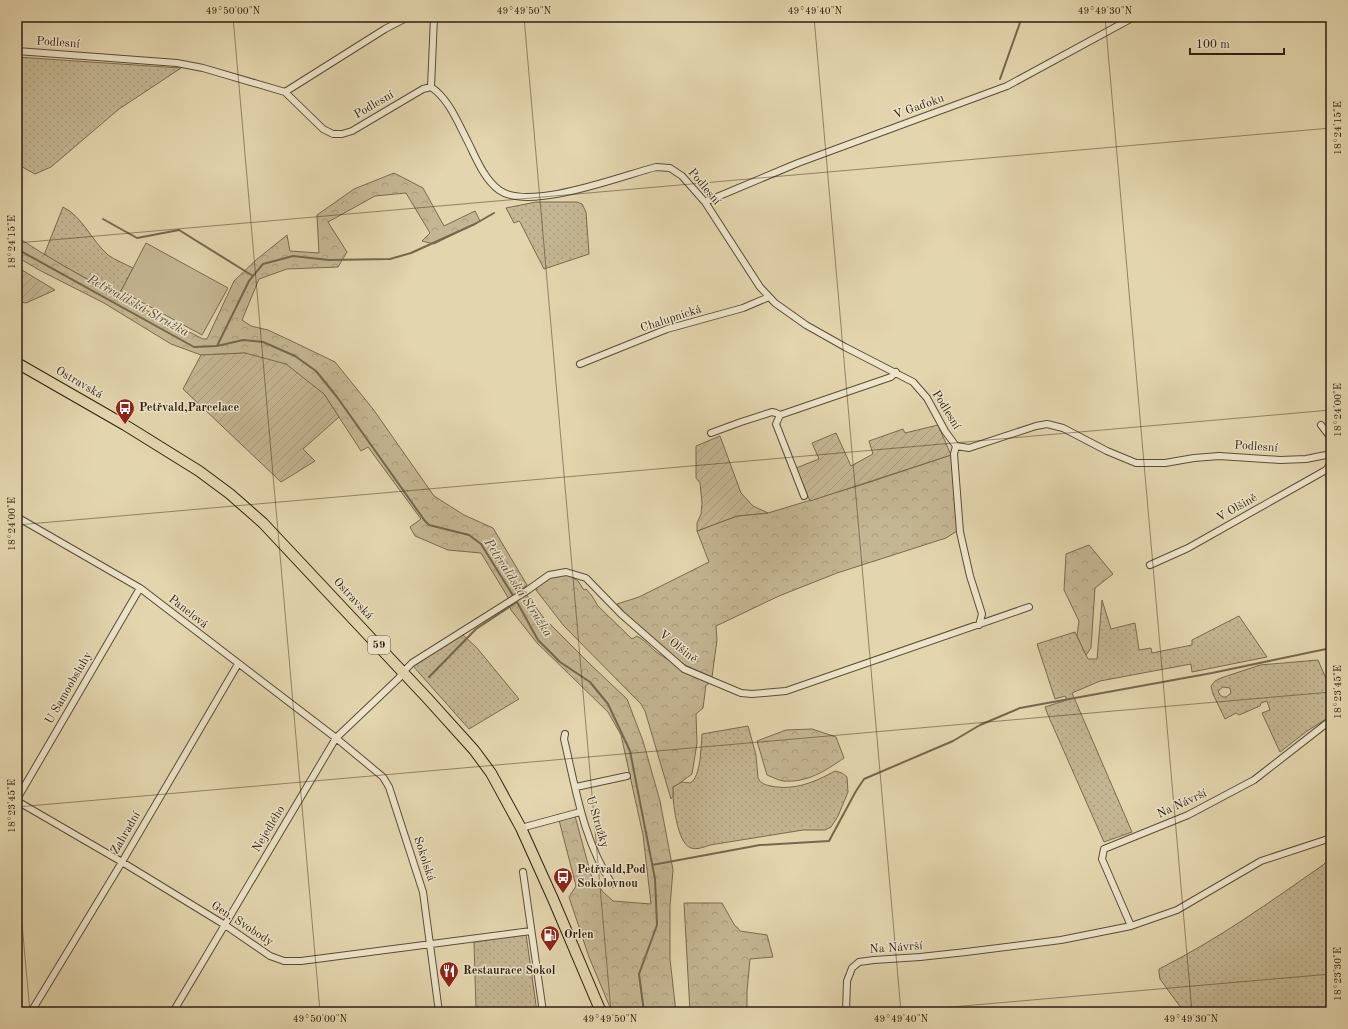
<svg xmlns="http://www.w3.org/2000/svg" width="1348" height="1029" viewBox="0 0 1348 1029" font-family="'Old Standard TT',serif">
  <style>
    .grass { fill: url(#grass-dots); stroke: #796a50; fill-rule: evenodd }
    .forest { fill: url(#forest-crowns); stroke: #796a50 }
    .garden { fill: url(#garden-furrows); stroke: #796a50 }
    .pitch { fill: #c4b692; stroke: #796a50 }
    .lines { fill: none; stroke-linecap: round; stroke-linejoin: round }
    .stream { stroke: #75674d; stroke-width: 2 }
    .street-casing { stroke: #5b4c36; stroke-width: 8 }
    .primary-casing { stroke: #2e1e0f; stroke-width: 12 }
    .street { stroke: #ede4ca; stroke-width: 6 }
    .primary { stroke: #e3d5ad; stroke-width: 10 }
    .ticks { fill: none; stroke: #2e1e0f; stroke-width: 1; stroke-opacity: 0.45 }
    .labels { text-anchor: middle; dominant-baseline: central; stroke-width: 3; stroke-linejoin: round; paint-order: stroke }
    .shield { fill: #ede4ca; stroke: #675947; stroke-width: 1 }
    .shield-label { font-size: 11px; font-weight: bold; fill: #2e1e0f }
    .street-label { font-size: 12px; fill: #2e1e0f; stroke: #ede4ca }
    .poi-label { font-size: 12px; font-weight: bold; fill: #2e1e0f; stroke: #ede4ca; text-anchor: start }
    .water-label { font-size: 13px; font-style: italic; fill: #584833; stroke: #ede4ca }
    .neatline { fill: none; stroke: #2e1e0f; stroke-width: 1.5 }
    .ticks-label { font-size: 10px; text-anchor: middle; fill: #2e1e0f }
  </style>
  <defs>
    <pattern id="grass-dots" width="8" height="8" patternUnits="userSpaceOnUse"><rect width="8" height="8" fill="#c4b692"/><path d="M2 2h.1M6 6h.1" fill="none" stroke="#a99c7d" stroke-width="1.8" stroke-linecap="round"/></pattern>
    <pattern id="forest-crowns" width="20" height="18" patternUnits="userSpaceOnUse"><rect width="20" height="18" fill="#c4b692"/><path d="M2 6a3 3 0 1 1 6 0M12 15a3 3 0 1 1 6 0" fill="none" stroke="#a99c7d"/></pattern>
    <pattern id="garden-furrows" width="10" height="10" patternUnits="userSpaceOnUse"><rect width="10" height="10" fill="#c4b692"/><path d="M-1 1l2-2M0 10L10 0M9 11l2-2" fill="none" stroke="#a99c7d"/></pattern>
  </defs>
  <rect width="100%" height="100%" fill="#e3d5ad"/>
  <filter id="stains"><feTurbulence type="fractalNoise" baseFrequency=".005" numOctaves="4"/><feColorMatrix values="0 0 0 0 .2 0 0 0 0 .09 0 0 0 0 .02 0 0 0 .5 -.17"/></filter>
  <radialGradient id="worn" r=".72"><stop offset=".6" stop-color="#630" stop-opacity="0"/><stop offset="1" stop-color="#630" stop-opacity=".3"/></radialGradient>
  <!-- grass -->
  <path class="grass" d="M17,57l148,10 16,1 -62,41 -68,58 -16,7 -18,-10z
    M536,202h41l5,2 4,8 3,42 -45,15 -24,-47 -1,-1 -5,2 -8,-15z
    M63,207c20,10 28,33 45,48 7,5 17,9 25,13l-12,23 -9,2 -68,-38z
    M1102,600l9,29 24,-6 4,27 12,-2 1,5 40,-8v-5l47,-24 28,41 -75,15 -1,-8 -91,17 -28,12 60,139 -28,10 -56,-127 -3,-8 22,-7 -2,-4 -10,3 -18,-55 38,-12 13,27h9z
    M462,634l15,14 42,51 -50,30 -56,-63z
    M1318,660l13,30v26l-24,15 -27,21 -18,-39 8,-3 -3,-9 -6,2 -1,3 -21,9 -3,-2 -11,6 -12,-25 -2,-8 4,-5 6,-3 39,-13zM1223,687l7,1 1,5 -5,4h-3l-3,-2 -2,-4z
    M748,726l8,29 2,23c3,6 8,7 13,8 23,5 44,-4 64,-15l7,2 5,4 1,15 -10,24 -7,11 -6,3h-22l-93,15c-6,2 -13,5 -19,3 -14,-4 -19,-49 -18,-61l9,-5 8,1c11,-5 11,-38 12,-49z
    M1331,857v144l-13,11h-134l-24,-33 -1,-6v-4c58,-29 111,-67 164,-104z
    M526,934l11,78h-94v-2l33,-1 -2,-67z"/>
  <!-- forest -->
  <path class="forest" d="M394,173l29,15 21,38 31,-15 5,10 -46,23 -12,-3 8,-8 -24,-40 -31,3 -47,26 19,30 -9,15 -51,2 -28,10 -17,41 9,6 17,4 34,16 33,16 38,47 61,87 30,19 29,13 34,57 -18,14 -28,-46 -33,-3 -33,-14 -5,-9 11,-8 -53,-72 -7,4 -37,-57 -79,-41 -44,2 -30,-11 -67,-41 -63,-32 -24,-14v-20c59,39 123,70 186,102h4l27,-58 22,-21 31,-25 3,16 29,2 -2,-38 37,-26z
    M951,455l6,76 -11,7 -109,35 -58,23 -63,30 1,14 -5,37 -27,-12 -39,-28 -29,-33 22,-7 70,-35 -12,-31 40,-15 31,-3 96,-29z
    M1089,545l24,29 -18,14 -4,60 -5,7 -9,-19 2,-15 -15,-31 2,-36z
    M567,574l11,7 6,9 2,-1 6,7 6,10 34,33 5,-3c8,4 13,11 19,16 17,12 37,21 56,30l-6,3 -3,23 -7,6 1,29 -5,31c-6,4 -11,9 -19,13v9l-2,3 -26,-88 -4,-7 -77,-78 -28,-36 3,-8 12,-6z
    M526,594l17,23 49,49 35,33 16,42 17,60 13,69 -3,36v53l6,53h-64l-23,-55 -20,-60 7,-11 -17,-66 16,-4 16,59 12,17 10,9 38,3 -8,-69 -22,-100 -13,-23 -71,-69 -26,-33 -2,-5z
    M812,729l24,8 8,21c-19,13 -37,25 -61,23 -5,-1 -11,-4 -16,-6l-10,-34 29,-11z
    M684,903h38l13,23 2,1 3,4 27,4 6,22 -23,2 -3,32v21h-57z"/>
  <!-- garden -->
  <path class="garden" d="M17,267l38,23 -29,13 -9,-2z
    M245,353l41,11 38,30 15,23 -36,32 12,12 -34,21 -98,-93 18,-34z
    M938,425l13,30 -141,46 -14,-33 23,-9 -7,-16 24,-10 15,33 22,-12 -4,-13 34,-12 2,4z
    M720,436l21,57 12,13 15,7 -31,3 -40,15v-8l4,-9 1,-11 -2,-20 -4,-5v-32z"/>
  <!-- pitch -->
  <path class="pitch" d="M146,243l82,45 -26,47 -81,-44z"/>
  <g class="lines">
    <!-- stream -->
    <path class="stream" d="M1000,79l22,-62
      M103,219l34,19 42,-8 74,46
      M17,249l177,98 23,-1 26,-6 20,2 32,14 21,15 21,26 88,124 4,4 40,10 12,9 36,58 21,38 22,22 30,20 18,22 22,47 25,128 2,46 -18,49 5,38
      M217,346l32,-65 14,-17 30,-8 36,4 61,-1 21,-6 64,-29 19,-11
      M429,677l47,-48 41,-27
      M652,865l108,-20 69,-4 27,-50 8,-12 89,-38 27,-16 40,-17 192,-35 119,-25"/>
    <defs>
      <path id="street" d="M17,51l160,12 26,5 82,24 38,37 10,5h9l10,-3 71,-42 8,-2c18,12 27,36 37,55 8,16 16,37 31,48 30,22 122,-14 157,-23l14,1 12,8 23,26 55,85 15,16 31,22 39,22 68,35 14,16 18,33 11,15 13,2 67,-22 11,-2 16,4 44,23 29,12h29l29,-5 25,-2 61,4 26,-1 25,-5
        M431,87l3,-70
        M285,92l100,-63 23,-12
        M705,202l93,-39 209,-77 127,-69
        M580,364l87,-35 76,-21 26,-11
        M1321,425l10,13
        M711,433l30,-11 31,-10 4,1 4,2
        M956,446l-2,8 6,78 10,44 12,38 -3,11
        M804,496l-28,-72 4,-9 111,-38 5,-5
        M17,517l123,71 196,150 47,39 6,10 34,105 16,120
        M1150,565l38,-17 138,-78 5,-7
        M565,734l-1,5c12,50 19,101 48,145
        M576,787l51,-11
        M17,799l123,-211
        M17,801l105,61 103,63 45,31 14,5h17l230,-30
        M521,828l59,-16
        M523,872l20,140
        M1131,926l-29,-67 2,-10 84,-34 66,-35 77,-60
        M31,1012l91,-150 116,-198
        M173,1012l163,-274 63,-60 4,-6 9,-9 116,-73 21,-15 17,-3 20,6 35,36 63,55 57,24 11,1 34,-3 243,-84
        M846,1012l1,-31 5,-13 7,-6 15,-2 46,-3 46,-5 95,-12 70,-14 46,-16 84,-49 70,-23"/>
      <path id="primary" d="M17,363l108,62 74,46 31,23 33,29 165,176 46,51 17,23 30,55 32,71 48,113"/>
    </defs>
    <!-- street casing -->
    <use href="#street" class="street-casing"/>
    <!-- primary casing -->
    <use href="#primary" class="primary-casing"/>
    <!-- street -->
    <use href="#street" class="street"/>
    <!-- primary -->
    <use href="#primary" class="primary"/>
  </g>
  <!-- ticks -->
  <path class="ticks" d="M233,17l87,995M524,17l87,995M814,17l87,995M1105,17l87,995M17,243l1314,-115M17,525l1314,-115M17,807l1314,-115M17,869l13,143M894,1012l437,-38"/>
  <!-- icons -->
  <defs>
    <symbol id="bus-pin" viewBox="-11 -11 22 30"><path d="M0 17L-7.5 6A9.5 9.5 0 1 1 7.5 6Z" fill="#8f2418" stroke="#ede4ca"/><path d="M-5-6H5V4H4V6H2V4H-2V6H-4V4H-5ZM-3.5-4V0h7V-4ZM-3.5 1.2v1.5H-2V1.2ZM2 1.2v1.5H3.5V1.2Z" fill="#fff"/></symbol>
    <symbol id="fuel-pin" viewBox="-11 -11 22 30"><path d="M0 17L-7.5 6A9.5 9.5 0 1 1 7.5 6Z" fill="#8f2418" stroke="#ede4ca"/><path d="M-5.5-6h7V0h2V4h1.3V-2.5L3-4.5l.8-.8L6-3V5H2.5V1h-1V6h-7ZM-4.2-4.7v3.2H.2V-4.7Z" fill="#fff"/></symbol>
    <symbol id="restaurant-pin" viewBox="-11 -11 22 30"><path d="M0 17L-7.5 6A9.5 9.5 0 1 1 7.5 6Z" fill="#8f2418" stroke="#ede4ca"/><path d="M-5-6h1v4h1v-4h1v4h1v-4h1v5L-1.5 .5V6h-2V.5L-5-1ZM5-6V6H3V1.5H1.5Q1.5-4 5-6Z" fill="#fff"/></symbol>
  </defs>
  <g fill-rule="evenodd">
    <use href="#bus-pin" x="114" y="397" width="22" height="30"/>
    <use href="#bus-pin" x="552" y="866" width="22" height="30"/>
    <use href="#fuel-pin" x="539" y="924" width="22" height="30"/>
    <use href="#restaurant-pin" x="438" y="960" width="22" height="30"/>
  </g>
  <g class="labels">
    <!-- shield labels -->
    <rect class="shield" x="368" y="636" width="22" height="18" rx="3"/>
    <g class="shield-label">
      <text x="379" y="645">59</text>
    </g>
    <!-- street labels -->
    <g class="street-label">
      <text transform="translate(58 43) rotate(4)">Podlesní</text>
      <text transform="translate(374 105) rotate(-30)">Podlesní</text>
      <text transform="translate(919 107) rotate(-20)">V Gaďoku</text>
      <text transform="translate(704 187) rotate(50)">Podlesní</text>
      <text transform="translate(671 319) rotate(-18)">Chalupnická</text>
      <text transform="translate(79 383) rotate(30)">Ostravská</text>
      <text transform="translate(946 410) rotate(58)">Podlesní</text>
      <text transform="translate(1256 447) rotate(4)">Podlesní</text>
      <text transform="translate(1237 508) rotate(-30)">V Olšině</text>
      <text transform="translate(353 599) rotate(47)">Ostravská</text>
      <text transform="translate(188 612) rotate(38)">Panelová</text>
      <text transform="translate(678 647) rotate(38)">V Olšině</text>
      <text transform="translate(69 688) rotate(-60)">U Samoobsluhy</text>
      <text transform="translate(1182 804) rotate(-25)">Na Návrší</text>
      <text transform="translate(597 822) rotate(73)">U Stružky</text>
      <text transform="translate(269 829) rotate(-59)">Nejedlého</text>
      <text transform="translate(126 833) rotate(-60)">Zahradní</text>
      <text transform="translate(424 859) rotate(72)">Sokolská</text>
      <text transform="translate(242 924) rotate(33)">Gen. Svobody</text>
      <text transform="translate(896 948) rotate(-4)">Na Návrší</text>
    </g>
    <!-- poi labels -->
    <g class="poi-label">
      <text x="139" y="408">Petřvald,Parcelace</text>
      <text x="577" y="870">Petřvald,Pod<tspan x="577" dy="14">Sokolovnou</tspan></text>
      <text x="564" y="935">Orlen</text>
      <text x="463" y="971">Restaurace Sokol</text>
    </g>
    <!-- water labels -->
    <g class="water-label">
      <text transform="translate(138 306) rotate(29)">Petřvaldská Stružka</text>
      <text transform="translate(518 588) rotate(57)">Petřvaldská Stružka</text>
    </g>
  </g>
  <!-- margin -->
  <rect width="1348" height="1029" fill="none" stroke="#e3d5ad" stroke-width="44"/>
  <!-- scale -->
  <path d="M1190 48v6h94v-6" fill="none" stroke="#2e1e0f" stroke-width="2"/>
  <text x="1196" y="48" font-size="12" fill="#2e1e0f" stroke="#ede4ca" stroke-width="3" paint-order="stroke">100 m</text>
  <rect x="22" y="22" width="1304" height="985" class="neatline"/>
  <g class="ticks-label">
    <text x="233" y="14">49°50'00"N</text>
    <text x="524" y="14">49°49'50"N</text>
    <text x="815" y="14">49°49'40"N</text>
    <text x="1105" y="14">49°49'30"N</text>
    <text transform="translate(1337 128) rotate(-90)" y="4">18°24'15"E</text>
    <text transform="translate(11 242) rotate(-90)" y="4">18°24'15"E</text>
    <text transform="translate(1337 410) rotate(-90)" y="4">18°24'00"E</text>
    <text transform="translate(11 524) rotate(-90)" y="4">18°24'00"E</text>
    <text transform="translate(1337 692) rotate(-90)" y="4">18°23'45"E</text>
    <text transform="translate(11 806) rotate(-90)" y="4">18°23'45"E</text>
    <text transform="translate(1337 974) rotate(-90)" y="4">18°23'30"E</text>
    <text x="320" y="1022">49°50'00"N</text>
    <text x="610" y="1022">49°49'50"N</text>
    <text x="901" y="1022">49°49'40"N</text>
    <text x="1191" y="1022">49°49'30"N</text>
  </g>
  <rect width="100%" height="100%" filter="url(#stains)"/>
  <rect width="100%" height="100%" fill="url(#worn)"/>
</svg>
